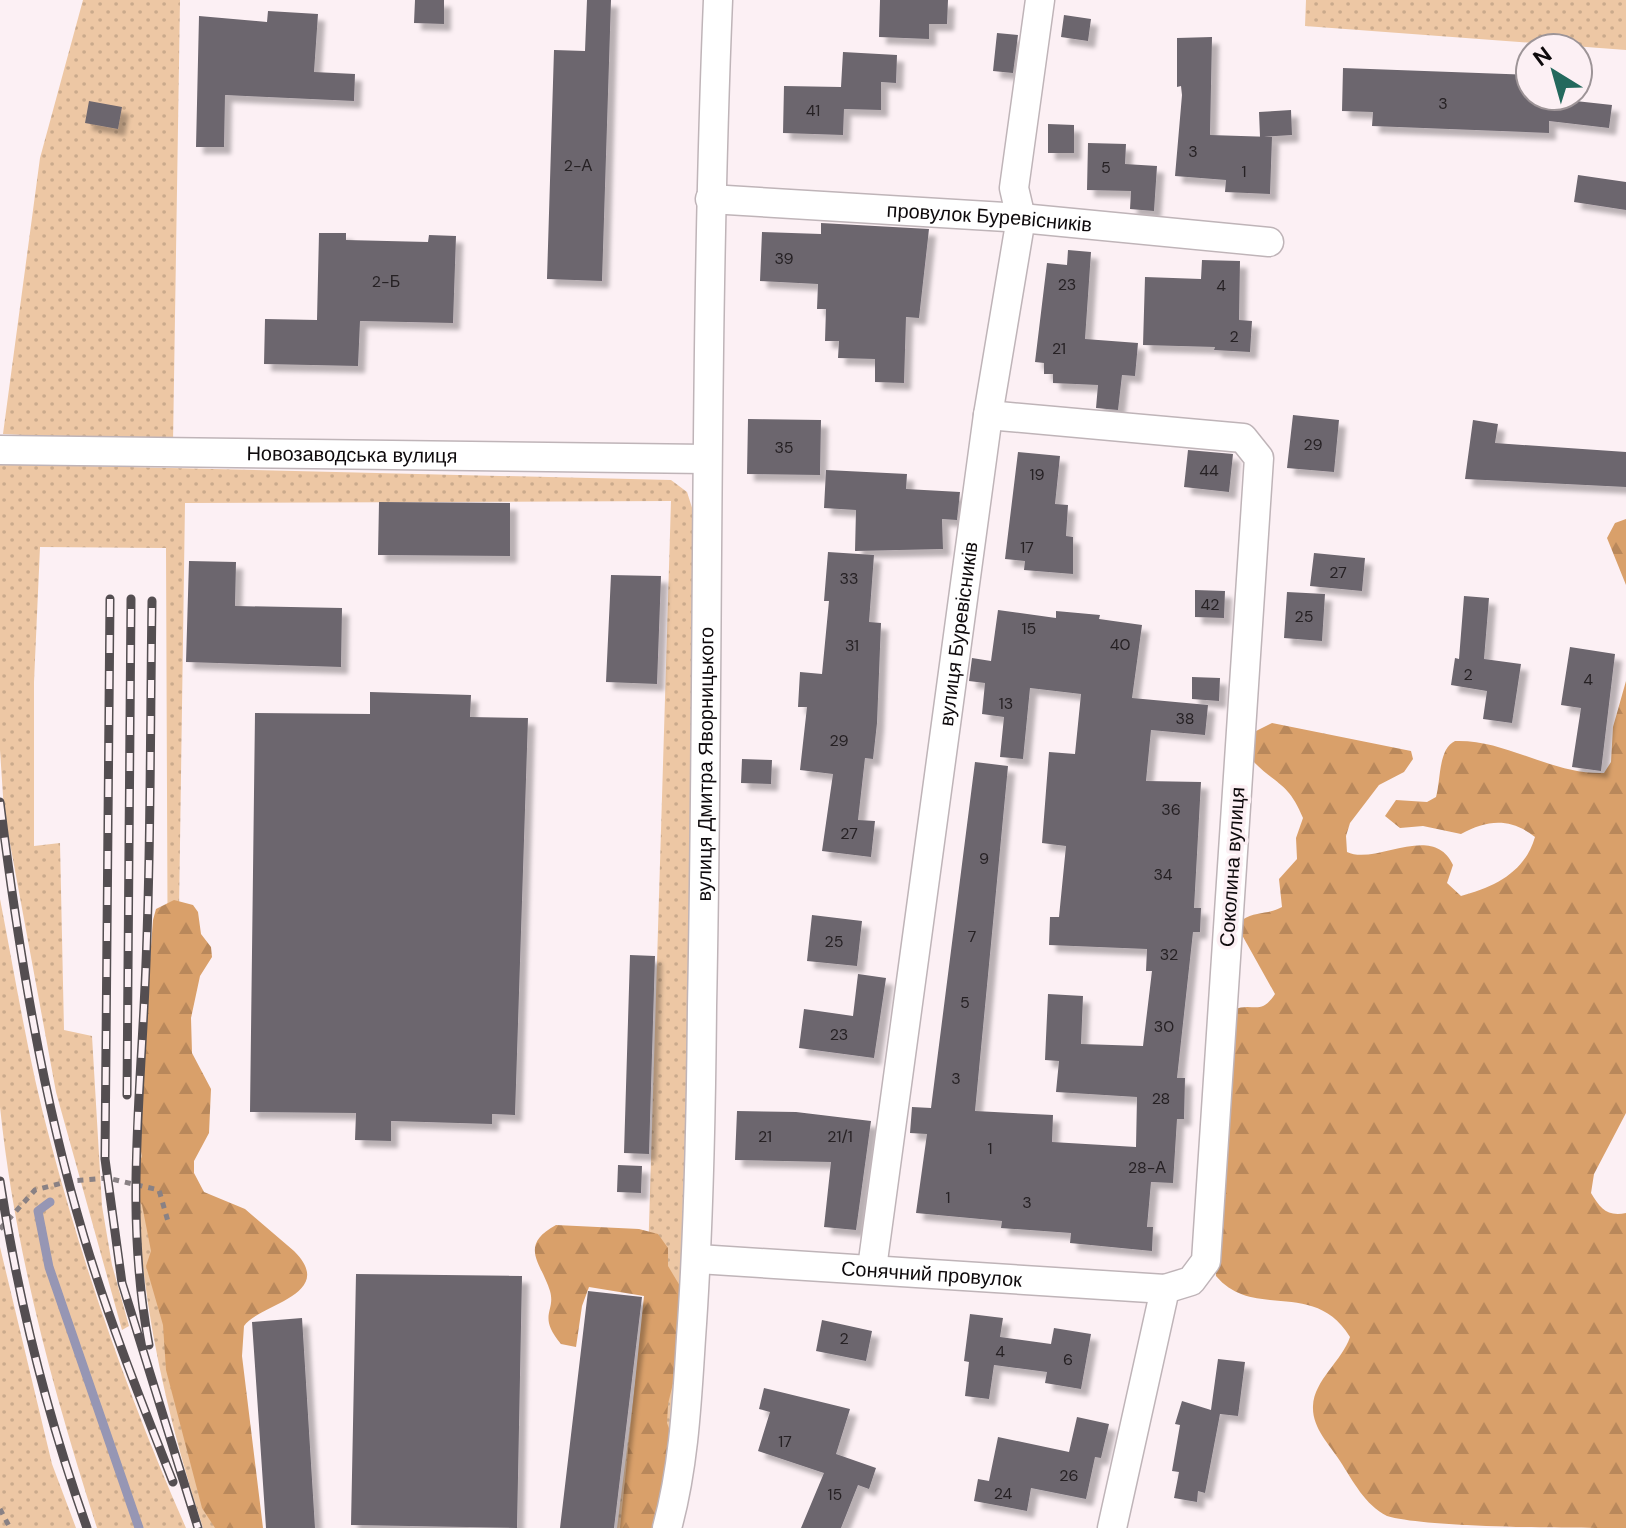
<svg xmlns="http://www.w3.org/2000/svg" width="1626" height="1528" viewBox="0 0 1626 1528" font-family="'DM Sans',sans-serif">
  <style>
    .grass { fill: url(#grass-dots) }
    .forest { fill: url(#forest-firs) }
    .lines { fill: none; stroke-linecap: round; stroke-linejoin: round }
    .stream { stroke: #9696b4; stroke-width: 9 }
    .building { fill: #6c666e; filter: url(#shadow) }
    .minor-casing { stroke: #bfb4b8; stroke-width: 31 }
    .path { stroke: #898184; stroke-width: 5; stroke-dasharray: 6 6; stroke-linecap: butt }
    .minor { stroke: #fff; stroke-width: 28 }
    .rail-casing { stroke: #544e51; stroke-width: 9 }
    .rail { stroke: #fcf0f4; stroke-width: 6; stroke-dasharray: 18; stroke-linecap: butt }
    .labels { text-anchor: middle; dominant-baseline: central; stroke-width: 7; stroke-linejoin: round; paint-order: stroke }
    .number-label { font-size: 16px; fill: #262124 }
    .street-label { font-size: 20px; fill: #0e0a0c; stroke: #fcf0f4 }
  </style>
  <defs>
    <pattern id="grass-dots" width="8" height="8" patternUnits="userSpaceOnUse" patternTransform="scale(2)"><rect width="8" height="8" fill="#edc7a4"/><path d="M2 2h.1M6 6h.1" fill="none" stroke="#caaa8c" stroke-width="1.8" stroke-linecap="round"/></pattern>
    <pattern id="forest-firs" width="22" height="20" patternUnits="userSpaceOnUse" patternTransform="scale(2)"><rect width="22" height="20" fill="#d9a06a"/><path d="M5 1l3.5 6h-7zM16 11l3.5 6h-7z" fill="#b9885b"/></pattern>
    <filter id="shadow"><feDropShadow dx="7" dy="7" stdDeviation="2" flood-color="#0004"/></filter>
  </defs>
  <rect width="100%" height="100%" fill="#fcf0f4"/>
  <!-- grass -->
  <path class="grass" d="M83,0h97l-7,443 -170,-9 37,-276z
    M1306,0h320v50l-321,-24z
    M0,464l671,16 16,12 8,25 -8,793 -27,218h-43l30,-237 24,-790 -486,2 -10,681 72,344h-44c-31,-95 -54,-191 -63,-290 -6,-67 1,-134 6,-201l22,-2 -2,-487 -126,-1 -6,135v164l26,-3 4,187 28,6 10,170 10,59 17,61 -7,4 -66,-238 -52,-281 -4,-61z
    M0,899c16,82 29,165 51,245 35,132 80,259 135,384h-89c-44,-137 -82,-277 -97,-421 0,-68 0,-140 0,-208z
    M0,1247l52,217 24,64h-76z"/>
  <!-- forest -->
  <path class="forest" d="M1626,519v66l-19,-47 8,-15z
    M1626,681v432l-32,61 -3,19c9,15 16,24 35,20v315c-51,0 -199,0 -239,-12 -22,-11 -34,-35 -47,-55 -11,-17 -28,-33 -27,-55 1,-26 29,-45 37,-69 -36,-59 -96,-16 -134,-61l-2,-28 19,-238c20,-9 27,7 42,-16l-33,-59v-15c14,-9 26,-5 40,-13l-3,-28 18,-20 -1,-21 7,-20c-15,-37 -28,-33 -52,-59l1,-26 20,-10 139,28 2,8 -9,13 -25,13 -29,38 -4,13 1,16c29,14 86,-31 106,13l-6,18 14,13c34,-9 64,-24 74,-59 -24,-19 -47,-18 -74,-3l-38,-8 -23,2 -15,-12 11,-16 31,2 9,-5c5,-17 2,-48 19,-56 51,-2 97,34 149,32l7,-11 2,-35z
    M174,900l19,5 5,7 3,22 10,13 1,10 -12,19 -9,42 1,35 19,36 -2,44 -15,28v12l10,19 41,17 49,42c44,44 -35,53 -50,75l-2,30 21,172h-48l-13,-20 -36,-138 -3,-45 -17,-59 5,-15 -9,-46 -6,-9v-23l6,-17 -5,-22 16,-214 3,-11z
    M556,1225l83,4 19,5 10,14v18l15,25 -5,72 -10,41 -1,19 6,16 -11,89h-42l24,-232 -55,-9 -7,19 -6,41 -15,-3c-24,-29 -5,-32 -11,-53 -9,-29 -32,-45 6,-66z"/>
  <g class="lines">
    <!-- stream -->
    <path class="stream" d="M50,1202l-12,9 11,56 90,261"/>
  </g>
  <!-- building -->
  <path class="building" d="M415,0h29v24l-30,-1z
    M587,0h24l-9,281 -55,-2 7,-229 31,1z
    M880,0h68l-1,24h-18v15l-50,-2z
    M268,11l50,3 -4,58 41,2 -1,27 -129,-6 -1,52h-28l3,-131 68,6z
    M1064,15l27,4 -3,22 -27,-4z
    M997,33l21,2 -5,38 -20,-2z
    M1212,37l-2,98 62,2 -2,57 -45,-2 1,-12 -51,-4 7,-81 -1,-9 -4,1v-49z
    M843,52l54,3 -1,28 -15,-1v28l-37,-1 -1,26 -60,-2 1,-47 57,1z
    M1343,68l187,7v21l82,9 -3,23 -60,-7v12l-177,-7 1,-14 -31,-1z
    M89,101l33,6 -4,22 -33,-6z
    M1291,110l1,25 -32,2 -1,-25z
    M1048,124l26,1v28h-26z
    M1088,143l38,1 -1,20 32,2 -3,45 -24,-2 1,-18 -44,-1z
    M1578,175l48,7v28l-52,-8z
    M821,223l108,6 -10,89 -13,-1 -2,66 -29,-1v-23l-37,-1 1,-17h-14l1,-32h-9l1,-25 -58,-3 2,-49 59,2z
    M319,233h27v7l82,2 1,-7 27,1 -3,87 -93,-2 -2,45 -94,-2 1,-45 52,1z
    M1068,250l23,2 -6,87 53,4 -3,33 -13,-1 -4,35 -22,-2 2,-23 -45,-2v-9h-9v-11l-9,-1 12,-99 20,2z
    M1202,260l38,1 -1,59 13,1 -2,31 -36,-2 1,-3 -72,-2 2,-68 56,2z
    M1293,415l46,5 -5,52 -47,-4z
    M748,419l73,1 -1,55 -73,-1z
    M1473,420l25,4 -3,19 131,9v35l-161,-8z
    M1188,450l45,4 -4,38 -45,-5z
    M1018,452l42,4 -5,48 13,1 -2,31 7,1v37l-49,-4 1,-9 -20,-2z
    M826,470l81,4 -1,15 54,3 -3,28 -15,-1 1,30 -88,2 1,-41 -32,-2z
    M379,502l131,1v53l-132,-1z
    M828,552l46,3 -5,67 12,1 -4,100 -4,36 -8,-1 -7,62 17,1 -4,36 -49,-6 11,-77 -33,-4 7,-63h-9l2,-35 22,2 7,-73h-5z
    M1314,553l51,5 -3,33 -52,-5z
    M189,561l47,1 -1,44 107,2 -1,59 -155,-5z
    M611,575l50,1 -4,108 -51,-2z
    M1195,590l30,1 -1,27 -29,-1z
    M1287,592l38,2 -3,47 -38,-3z
    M1464,596l25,2 -5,61 37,5 -9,59 -29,-4 4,-28 -36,-6 4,-27 4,1z
    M998,610l58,8v-7l44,4 -1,4 43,6 -10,73 76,7 -3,30 -54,-5 -5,51 55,1 -7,126h7l-1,24h-7l-16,146h8l-1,41h-7l-4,64 -22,-1 -4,45h6l-1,24 -82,-8 1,-10 -70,-5 1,-7 -86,-8 11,-79 -17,-1 2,-26 19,1 44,-346 33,4 -33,345 78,4 -1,27 84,5 1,-50 -81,-5 3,-31 -14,-1 3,-66 35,2 -2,48 62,2 9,-75h-6l1,-22 -98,-4 1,-28h9l7,-71 -24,-3 7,-91 26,2 6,-60 -51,-6 -7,71 -23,-2 4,-40 -22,-3 3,-31 -16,-2 3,-23 19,3z
    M1570,647l45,7 -14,117 -29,-4 9,-59 -20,-3z
    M1192,677l28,1 -1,23 -27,-2z
    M370,692l101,3 -1,22 58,1 -13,397 -23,-1v10l-101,-3v20l-36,-1 1,-27 -106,-1 5,-399 115,1z
    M742,759l30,1 -1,24 -30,-1z
    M812,915l50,6 -5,45 -50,-5z
    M630,955l25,1 -6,198 -25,-1z
    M858,974l28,4 -12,80 -75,-10 5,-39 49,7z
    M737,1111l59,1 75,9 -15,109 -32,-3 7,-65 -96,-2z
    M618,1165l24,1 -1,27 -24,-1z
    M356,1274l166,2 -5,252 -166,-3z
    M588,1291l54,6 -28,231h-54z
    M970,1314l33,4 -3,19 51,7 3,-16 37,6 -10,55 -36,-6 2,-11 -53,-7 -5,34 -24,-3 4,-34 -5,-1z
    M302,1318l13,210h-49l-14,-206z
    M822,1320l50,11 -6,30 -50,-10z
    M1218,1359l27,3 -7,54 -18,-2 -15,79 -7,-2 -1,11 -23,-4 5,-26 -7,-1 8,-46 -5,-1 7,-23 29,9z
    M764,1388l86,21 -14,45 40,14 -7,21 -11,-4 -17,43h-40l23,-55 -66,-22 12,-39 -11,-3z
    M1077,1417l32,7 -8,34 -6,-1 -9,42 -55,-11 -4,23 -53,-10 4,-22 11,2 9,-44 71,15z"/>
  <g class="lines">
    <defs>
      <g id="minor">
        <path id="s1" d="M710,199l311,19 248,24"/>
        <path d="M988,415l255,23 16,20 -53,803 -15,20 -26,8 -53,239"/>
        <path id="s2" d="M0,450l706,9"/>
        <path id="s3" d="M698,1259l467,30"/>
        <path id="s4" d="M872,1268l116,-853 33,-197 -7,-30 26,-188"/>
        <path id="s5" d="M667,1528c17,-62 20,-127 24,-190 8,-110 10,-220 11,-331 7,-336 2,-671 16,-1007"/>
      </g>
    </defs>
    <!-- minor casing -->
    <use href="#minor" class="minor-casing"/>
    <!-- path -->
    <path class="path" d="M0,1229l35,-39 35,-9 37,-3 52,12 10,35
      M0,1509l10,19"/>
    <!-- minor -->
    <use href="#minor" class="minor"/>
    <defs>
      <path id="rail" d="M110,599l-5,560 17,124 76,245
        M0,802c18,145 42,294 84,435 25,84 57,164 89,245
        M127,1095l4,-496
        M0,1181c18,118 47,234 87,347
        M149,1345c-22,-117 -11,-222 -5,-338 7,-135 6,-271 8,-406"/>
    </defs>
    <!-- rail casing -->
    <use href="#rail" class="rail-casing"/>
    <!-- rail -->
    <use href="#rail" class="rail"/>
  </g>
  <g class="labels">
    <!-- number labels -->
    <g class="number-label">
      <text x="1443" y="103">3</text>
      <text x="813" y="110">41</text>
      <text x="1193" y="151">3</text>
      <text x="578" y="165">2-А</text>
      <text x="1106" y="167">5</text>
      <text x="1244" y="171">1</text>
      <text x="784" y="258">39</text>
      <text x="386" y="281">2-Б</text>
      <text x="1067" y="284">23</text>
      <text x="1221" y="285">4</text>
      <text x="1234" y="336">2</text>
      <text x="1059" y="348">21</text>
      <text x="1313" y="444">29</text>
      <text x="784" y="447">35</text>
      <text x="1209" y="470">44</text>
      <text x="1037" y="474">19</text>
      <text x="1027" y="547">17</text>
      <text x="1338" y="572">27</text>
      <text x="849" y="578">33</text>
      <text x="1210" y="604">42</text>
      <text x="1304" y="616">25</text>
      <text x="1029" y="628">15</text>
      <text x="1120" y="644">40</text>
      <text x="852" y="645">31</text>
      <text x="1468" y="674">2</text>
      <text x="1588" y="679">4</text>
      <text x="1006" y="703">13</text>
      <text x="1185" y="718">38</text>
      <text x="839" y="740">29</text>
      <text x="1171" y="809">36</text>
      <text x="849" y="833">27</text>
      <text x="984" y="858">9</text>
      <text x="1163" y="874">34</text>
      <text x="972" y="936">7</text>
      <text x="834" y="941">25</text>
      <text x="1169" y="954">32</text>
      <text x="965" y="1002">5</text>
      <text x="1164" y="1026">30</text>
      <text x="839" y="1034">23</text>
      <text x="956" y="1078">3</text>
      <text x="1161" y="1098">28</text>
      <text x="765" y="1136">21</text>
      <text x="840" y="1136">21/1</text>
      <text x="990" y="1148">1</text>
      <text x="1147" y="1167">28-А</text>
      <text x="948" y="1197">1</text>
      <text x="1027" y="1202">3</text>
      <text x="844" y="1338">2</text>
      <text x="1000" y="1351">4</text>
      <text x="1068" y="1359">6</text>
      <text x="785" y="1441">17</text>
      <text x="1069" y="1475">26</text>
      <text x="1003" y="1493">24</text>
      <text x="835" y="1494">15</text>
    </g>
    <!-- street labels -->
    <g class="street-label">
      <text stroke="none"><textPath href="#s1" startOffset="280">провулок Буревісників</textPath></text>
      <text stroke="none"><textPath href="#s2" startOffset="352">Новозаводська вулиця</textPath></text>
      <text stroke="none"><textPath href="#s4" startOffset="640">вулиця Буревісників</textPath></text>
      <text stroke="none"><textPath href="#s5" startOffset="766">вулиця Дмитра Яворницького</textPath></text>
      <text transform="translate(1232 867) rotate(-86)">Соколина вулиця</text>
      <text stroke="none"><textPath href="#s3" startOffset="234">Сонячний провулок</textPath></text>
    </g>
  </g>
  <!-- north arrow -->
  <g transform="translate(1554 72) rotate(323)"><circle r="38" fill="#fcf0f4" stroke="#9d9497" stroke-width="2"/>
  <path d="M0-6L14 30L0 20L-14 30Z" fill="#23695d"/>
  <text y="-12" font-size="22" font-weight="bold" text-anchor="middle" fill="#0e0a0c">N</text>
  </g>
</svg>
